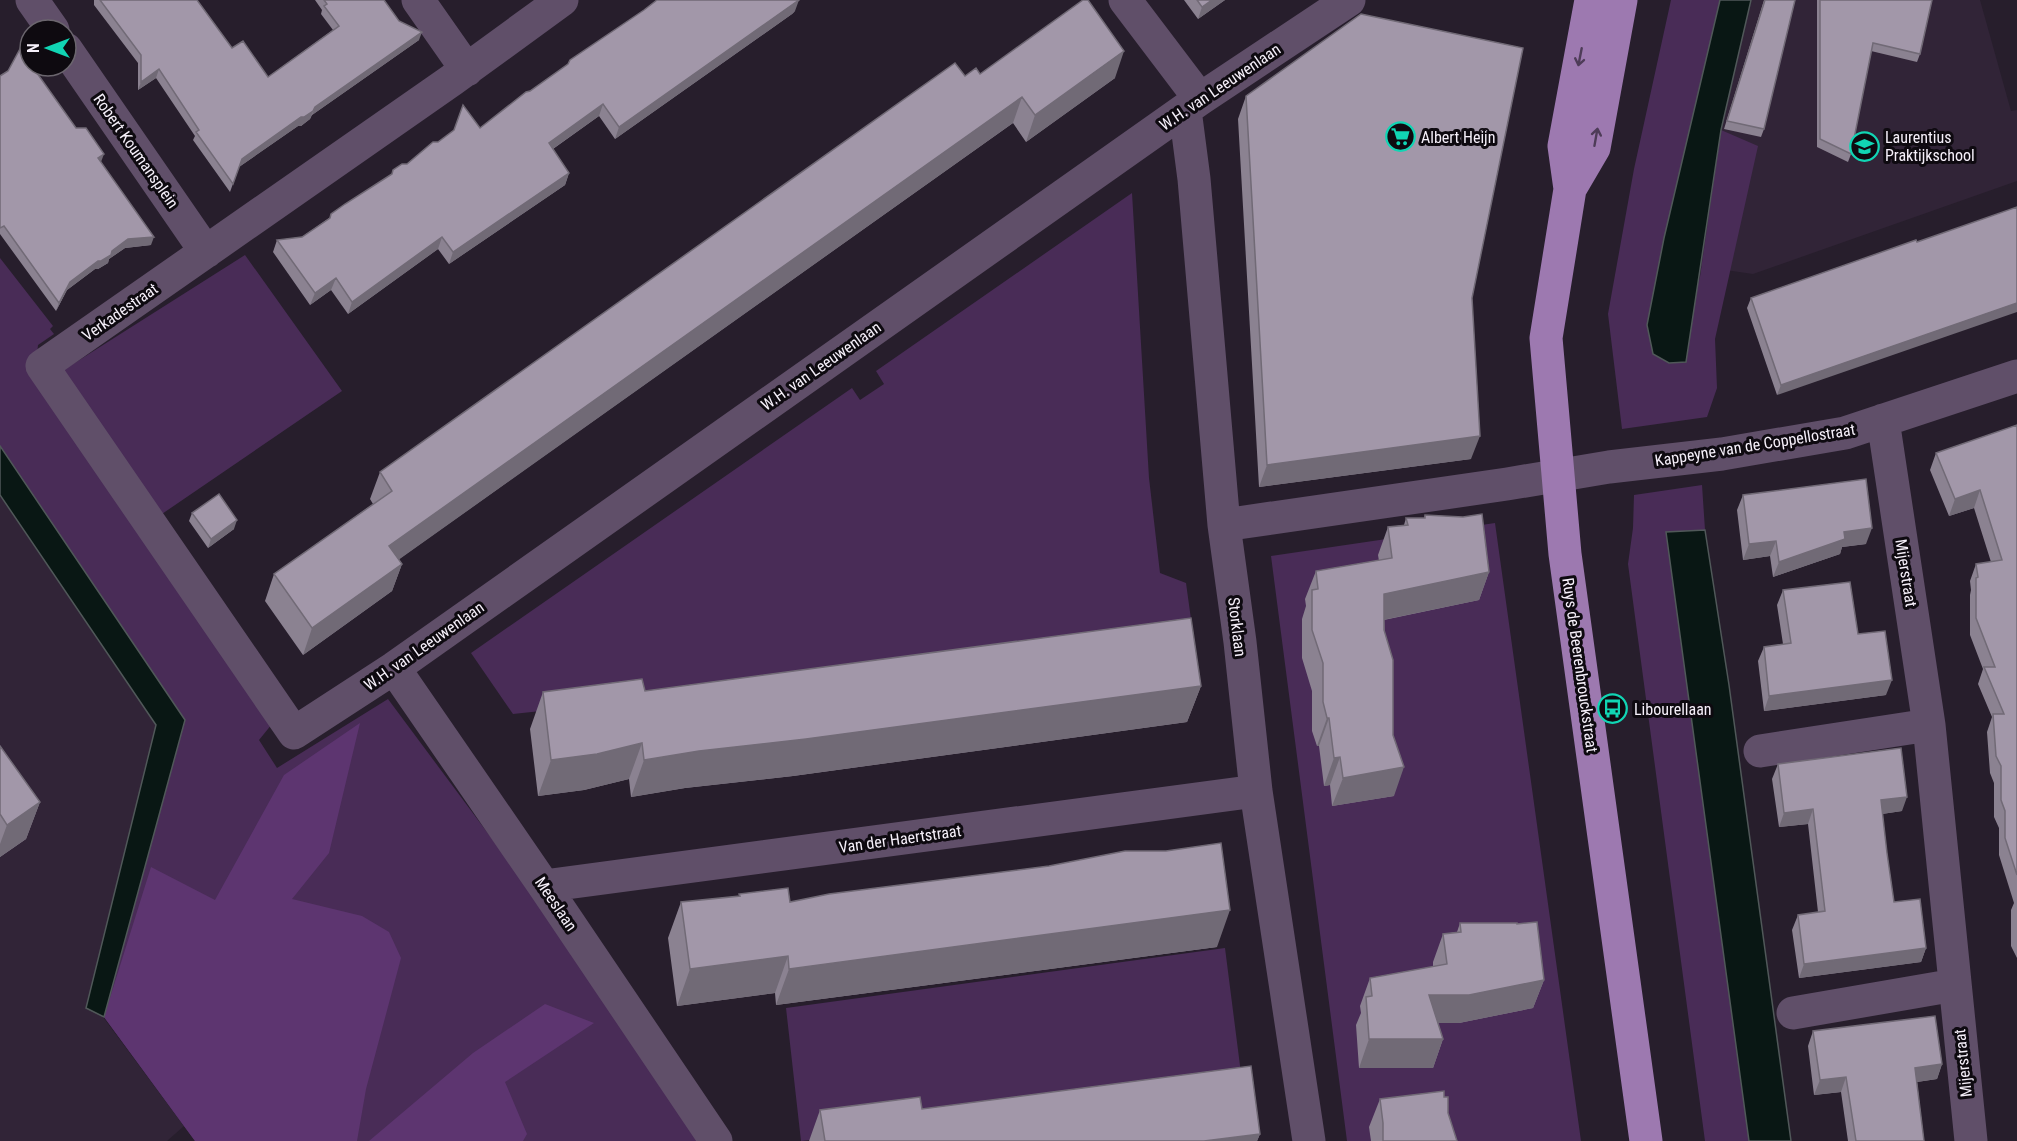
<svg xmlns="http://www.w3.org/2000/svg" width="2017" height="1141" viewBox="0 0 2017 1141" font-family="'Roboto Condensed',sans-serif">
  <style>
    .built { fill: #312437 }
    .green { fill: #492c57 }
    .forest { fill: #5d3570 }
    .water { fill: #091714; stroke: #505859; stroke-width: 1.5 }
    .lines { fill: none; stroke-linecap: round; stroke-linejoin: round }
    .minor { stroke: #604f69; stroke-width: 33 }
    .major { stroke: #9d79b0; stroke-width: 33 }
    .wall { fill: #8b8291 }
    .shaded-wall { fill: #716a76 }
    .building { fill: #a297a9; stroke: #716a76; stroke-width: 1.5 }
    .oneway { stroke: #4e3c58 }
    .labels { text-anchor: middle; dominant-baseline: central; stroke-width: 6; stroke-linejoin: round; paint-order: stroke }
    .street-label { font-size: 16px; fill: #f6f0fa; stroke: #0e0a10 }
    .poi-label { font-size: 16px; fill: #f6f0fa; stroke: #0e0a10; text-anchor: start }
  </style>
  <rect width="100%" height="100%" fill="#271e2c"/>
  <!-- built -->
  <path class="built" d="M1738,0h242l31,111 6,-1v71l-264,93 -62,-9z
    M0,495l156,230 -69,282 16,10 81,109 -17,15h-167z"/>
  <!-- green -->
  <path class="green" d="M1671,0h49l-56,238 5,125 7,-2 24,-84 21,-147 37,16 -43,193 2,49 -10,29 -85,12 -14,-115 26,-145z
    M1132,193l17,285 11,95 26,10 8,58 -681,73 -42,-61 381,-265 8,12 24,-16 -8,-13z
    M245,255l97,136 -183,125 -97,-145z
    M0,258l53,68 -3,3 4,5 -16,11 -2,19 236,360 -13,16 18,28 111,-69 151,203 164,239h-508l-91,-124 80,-293 -1,-7 -183,-271z
    M1702,485l3,45 -38,3 82,608h-44l-77,-577 5,-36 1,-33z
    M1495,523l86,618h-234l-76,-585z
    M1225,948l19,149 -443,44 -15,-133z"/>
  <!-- forest -->
  <path class="forest" d="M360,723l-31,130 -37,46 70,17 27,16 12,26 -35,131 -9,52h-162l-91,-124 47,-150 64,33 69,-125z
    M545,1004l49,19 -89,59 22,52 -4,7h-154l104,-88z"/>
  <!-- water -->
  <path class="water" d="M1720,0h31l-30,130 -35,232 -17,1 -16,-9 -6,-29 17,-87z
    M0,446l185,274 -81,297 -18,-9 70,-283 -156,-230z
    M1705,530l24,155 62,456h-42l-83,-609z"/>
  <g class="lines">
    <!-- minor -->
    <path class="minor" d="M32,0l21,30
      M418,0l49,70
      M562,0l-110,80 -410,286 252,367 100,-65 806,-569 149,-99
      M1125,0l75,99
      M66,49l140,203
      M1185,110l9,69 30,346 16,117 16,149 53,350
      M1883,420l46,305 42,416
      M1224,525l283,-41 102,-17 113,-13 123,-21 172,-57
      M394,668l150,218 172,255
      M1760,751l169,-26
      M544,886l712,-95
      M1793,1013l162,-28"/>
    <!-- major -->
    <path class="major" d="M1591,0l-27,146 6,43 -24,149 19,216 81,587
      M1570,189l24,-41 27,-148"/>
  </g>
  <!-- wall -->
  <path class="wall" d="M94,0h103l35,48 36,29 65,-47 -12,-16 1,-4 -7,-10h69l15,21 20,19 -107,75 -2,4 -9,7h-3l-59,41 -9,25 -37,-52 2,-4 -39,-58 -18,12v-27l-44,-58z
    M1184,0h41l-27,19z
    M1764,0h31l-31,129 -3,8 -37,-8z
    M1817,0h115l-12,54 -3,8 -46,-11 -20,103 -3,8 -31,-15z
    M795,11l-3,3 -177,125 -16,-23 -46,33 16,24 -4,12 -116,79 -11,-15 -90,65 -17,-24 -21,15 -37,-53 4,-12 25,-3 136,-95 42,-14 50,-37z
    M980,74l135,4 -89,64 -13,-19 -614,436 3,5 -10,27 -89,64 -38,-54 9,-27 99,-70 -3,-5 10,-27 585,-396z
    M0,76l101,86 50,83 -26,3 -16,11 -1,4 -10,6h-3l-28,21 -11,21 -56,-77z
    M1246,96l226,202 -1,161 -212,28 -21,-368z
    M1916,240l-139,155 -30,-87 4,-10z
    M2017,425v533l-6,-12v-36l3,-7 -15,-48v-27l-5,-11v-34l-4,-10 -3,-41 5,-15 -14,-33 5,-15 -13,-34v-40l1,-5 -1,-9 6,-17 15,-2 -17,-54 -25,8 -19,-46 6,-17z
    M1743,495l123,49 -24,3 -2,7 -67,23 -3,-21 -27,4 -6,-50z
    M192,513l42,16 -26,19 -19,-27z
    M1425,515l64,57 -10,28 -95,20 10,176 -62,10 -2,-21 -6,1 -5,-40h-2l-5,-15v-40l-10,-33v-39l4,-13 -1,-7 11,-28 63,-10 -1,-6 10,-28 16,-2 2,-7h18z
    M1783,590l75,44 28,61 -122,16 -6,-50 6,-14 19,-3 -6,-39z
    M1201,686l-14,36 -394,54 -108,12 -54,9 -2,-18 -45,11 -46,6 -8,-67 13,-37z
    M0,746l40,56 -14,37 -26,18z
    M1778,764l124,47 -20,3 5,39 7,49 32,46 -5,14 -122,16 -7,-48 6,-15 20,-3 -10,-88 -29,3 -7,-48z
    M739,894l51,8 427,45 -441,58 -1,-12 -98,13 -9,-68 13,-36 58,-6z
    M1460,923l57,1 27,56 -11,28 -74,15h-21l5,16 -10,29h-74l-3,-43 5,-12 -1,-7 10,-28 63,-11v-5l10,-28 14,-2z
    M1813,1031l129,33 -5,15 -20,3 7,59h-76l-7,-49 -27,3 -6,-49z
    M1444,1097l4,16 9,28h-86l-2,-14 11,-28z
    M922,1109l338,25 -3,7h-448l11,-31z"/>
  <!-- shaded-wall -->
  <path class="shaded-wall" d="M799,0l-4,11 -3,3 -177,125 4,-12z
    M1212,0h13l-27,19 4,-12z
    M422,32l-3,8 -107,75 3,-8z
    M1124,51l-9,27 -89,64 9,-27z
    M159,69l-3,9 -18,12 3,-8z
    M1022,97l-9,26 -633,450 9,-27z
    M603,104l-4,12 -55,39 5,-12z
    M313,111l-3,8 -9,7h-3l-59,41 3,-8 59,-42z
    M104,154l-3,8 -3,-4z
    M569,173l-4,12 -116,79 4,-12z
    M154,237l-3,8 -26,3 -16,11 -1,4 -10,6h-3l-28,21 -11,21 3,-8 11,-21 58,-43z
    M442,237l-4,12 -90,65 4,-12z
    M336,278l-5,12 -21,15 5,-12z
    M2017,303v9l-240,83 4,-10z
    M1480,436l-9,23 -212,28 8,-22z
    M1980,490l-6,18 -25,8 6,-17z
    M237,520l-3,9 -26,19 3,-9z
    M1872,528l-6,16 -24,3 -2,7 -67,23 6,-15 65,-30z
    M1776,541l-6,15 -27,4 6,-16z
    M402,564l-10,27 -89,64 9,-27z
    M1489,572l-10,28 -106,22 11,-28z
    M1892,680l-6,15 -122,16 5,-15z
    M1201,686l-14,36 -394,54 -108,12 -54,9 13,-37 55,-9z
    M1327,718h2l-10,28h-2z
    M642,743l-13,36 -45,11 -46,6 13,-36z
    M1340,757l-10,28 -6,1 10,-28z
    M1404,767l-10,29 -62,10 11,-28z
    M1907,797l-5,14 -27,4 6,-15z
    M40,802l-14,37 -26,18v-13l7,-19z
    M1813,809l-5,15 -29,3 5,-14z
    M1230,910l-13,37 -441,58 13,-36z
    M1926,948l-5,14 -122,16 5,-14z
    M788,956l-13,37 -98,13 13,-37z
    M1544,980l-11,28 -74,15h-40l10,-28z
    M1369,1039h74l-10,29h-74z
    M1942,1064l-5,15 -27,4 5,-15z
    M1846,1077l-5,15 -27,3 6,-15z
    M1260,1134l-3,7h-53z"/>
  <!-- building -->
  <path class="building" d="M100,0h97l35,48 11,-7 25,36 71,-51 -15,-20 3,-2 -3,-4h60l15,21 23,11 -107,75 -2,4 -9,6h-3l-59,42 -9,25 -37,-52 3,-2 -40,-61 -18,13v-27z
    M657,0h142l-180,127 -16,-23 -54,39 20,30 -116,79 -11,-15 -90,65 -16,-24 -21,15 -38,-53 25,-3 28,-19 1,-4 14,-10 47,-30 1,-4 9,-6h5l26,-22h5l16,-12 9,-25 17,23 46,-36 4,-1 38,-27 2,-4 74,-50z
    M1083,0h5l36,51 -89,64 -13,-18 -633,449 13,18 -90,64 -38,-54 118,-83 -12,-19 575,-409 10,13 11,-8 4,6z
    M1197,0h15l-10,7z
    M1765,0h30l-31,129 -37,-8z
    M1820,0h112l-12,54 -47,-11 -22,111 -31,-15z
    M1361,14l162,34 -51,250 8,138 -213,29 -21,-369z
    M20,49l10,14v3h2l44,62h10l18,26 -6,4 56,79 -26,2 -16,12 -1,4 -10,6h-3l-28,21 -11,21 -55,-77 -4,2v-152l8,-5z
    M2017,207v96l-236,82 -30,-87 165,-58 1,2z
    M2017,425v450l-12,-37v-27l-4,-11v-34l-5,-10 -3,-42h11l-20,-47h11l-19,-49v-40l2,-1 -2,-13 26,-4 -22,-70 -25,9 -19,-46z
    M1866,479l6,49 -28,4 1,7 -66,23 -3,-21 -27,3 -6,-49z
    M219,494l18,26 -26,19 -19,-26z
    M1482,514l7,58 -105,22v36l9,30v75l11,32 -61,11 -3,-21 -6,1 -5,-40h-2l-4,-16v-39l-11,-33v-40l6,-1 -2,-18 76,-13 -4,-31 20,-2 -2,-7h19v-3l38,2z
    M1850,582l8,52 27,-3 7,49 -123,16 -5,-49 27,-4 -8,-53z
    M1191,618l10,68 -395,53 -107,12 -55,9 -2,-17 -45,11 -46,6 -8,-68 99,-13 3,12z
    M0,746l40,56 -33,23 -7,-11z
    M1901,748l6,49 -26,3 6,53 7,49 26,-3 6,49 -122,16 -6,-49 27,-4 -12,-102 -29,4 -6,-49z
    M1221,843l9,67 -441,59 -1,-13 -98,13 -9,-67 59,-6 -1,-2 49,-6 2,14 39,-8 220,-28 76,-15h41z
    M1537,922l7,58 -75,15h-40l14,44h-74l-3,-42 6,-1 -2,-18 77,-14 -4,-30 18,-2 -1,-9h57v1z
    M1935,1016l7,48 -27,4 9,73h-68l-10,-64 -26,3 -7,-49z
    M1251,1066l9,68 -56,7h-379l-5,-31 100,-13 2,12z
    M1444,1091v6h4v16l9,28h-74v-18l-3,-24z"/>
  <!-- one-way arrows -->
  <defs><path id="oneway-shaft" d="M-6 0H5M1.5-3L5.5 0L1.5 3" fill="none" stroke-width="1.6" stroke-linecap="round" stroke-linejoin="round" transform="scale(1.5)"/></defs>
  <g class="oneway">
    <use href="#oneway-shaft" transform="translate(1580 57) rotate(101)"/>
    <use href="#oneway-shaft" transform="translate(1596 137) rotate(-80)"/>
  </g>
  <!-- icons -->
  <defs>
    <symbol id="supermarket-ring" viewBox="-11 -11 22 22"><circle r="9.5" fill="#0e0a10" stroke="#11d5b4" stroke-width="1.5"/><path d="M-6-5.5h2.5l.6 2H6L4.5 2H-2.5L-4.4-4H-6ZM-1.5 3.2a1.3 1.3 0 1 0 .1 0ZM3 3.2a1.3 1.3 0 1 0 .1 0Z" fill="#11d5b4"/></symbol>
    <symbol id="school-ring" viewBox="-11 -11 22 22"><circle r="9.5" fill="#0e0a10" stroke="#11d5b4" stroke-width="1.5"/><path d="M0-5L7-2L0 1L-7-2ZM-4 1L0 2.5L4 1V4Q0 6-4 4Z" fill="#11d5b4"/></symbol>
    <symbol id="bus-ring" viewBox="-11 -11 22 22"><circle r="9.5" fill="#0e0a10" stroke="#11d5b4" stroke-width="1.5"/><path d="M-5-6H5V4H4V6H2V4H-2V6H-4V4H-5ZM-3.5-4V0h7V-4ZM-3.5 1.2v1.5H-2V1.2ZM2 1.2v1.5H3.5V1.2Z" fill="#11d5b4"/></symbol>
  </defs>
  <g fill-rule="evenodd">
    <use href="#supermarket-ring" x="1384" y="120" width="33" height="33"/>
    <use href="#school-ring" x="1848" y="130" width="33" height="33"/>
    <use href="#bus-ring" x="1596" y="692" width="33" height="33"/>
  </g>
  <g class="labels">
    <!-- street labels -->
    <g class="street-label">
      <text transform="translate(1220 87) rotate(-34)">W.H. van Leeuwenlaan</text>
      <text transform="translate(136 151) rotate(55)">Robert Koumansplein</text>
      <text transform="translate(120 312) rotate(-35)">Verkadestraat</text>
      <text transform="translate(821 366) rotate(-35)">W.H. van Leeuwenlaan</text>
      <text transform="translate(1755 445) rotate(-9)">Kappeyne van de Coppellostraat</text>
      <text transform="translate(1906 573) rotate(81)">Mijerstraat</text>
      <text transform="translate(1237 627) rotate(83)">Storklaan</text>
      <text transform="translate(424 646) rotate(-35)">W.H. van Leeuwenlaan</text>
      <text transform="translate(1580 665) rotate(82)">Ruys de Beerenbrouckstraat</text>
      <text transform="translate(900 839) rotate(-8)">Van der Haertstraat</text>
      <text transform="translate(556 904) rotate(56)">Meeslaan</text>
      <text transform="translate(1963 1063) rotate(-96)">Mijerstraat</text>
    </g>
    <!-- poi labels -->
    <g class="poi-label">
      <text x="1421" y="137">Albert Heijn</text>
      <text x="1885" y="137">Laurentius<tspan x="1885" dy="18">Praktijkschool</tspan></text>
      <text x="1634" y="709">Libourellaan</text>
    </g>
  </g>
  <!-- north arrow -->
  <g transform="translate(48 48) rotate(270)"><circle r="28" fill="#0e0a10" stroke="#6b666e" stroke-width="1.5"/>
  <path d="M0-4.5L10 22L0 15L-10 22Z" fill="#11d5b4"/>
  <text y="-9" font-size="16" font-weight="bold" text-anchor="middle" fill="#f6f0fa">N</text>
  </g>
</svg>
